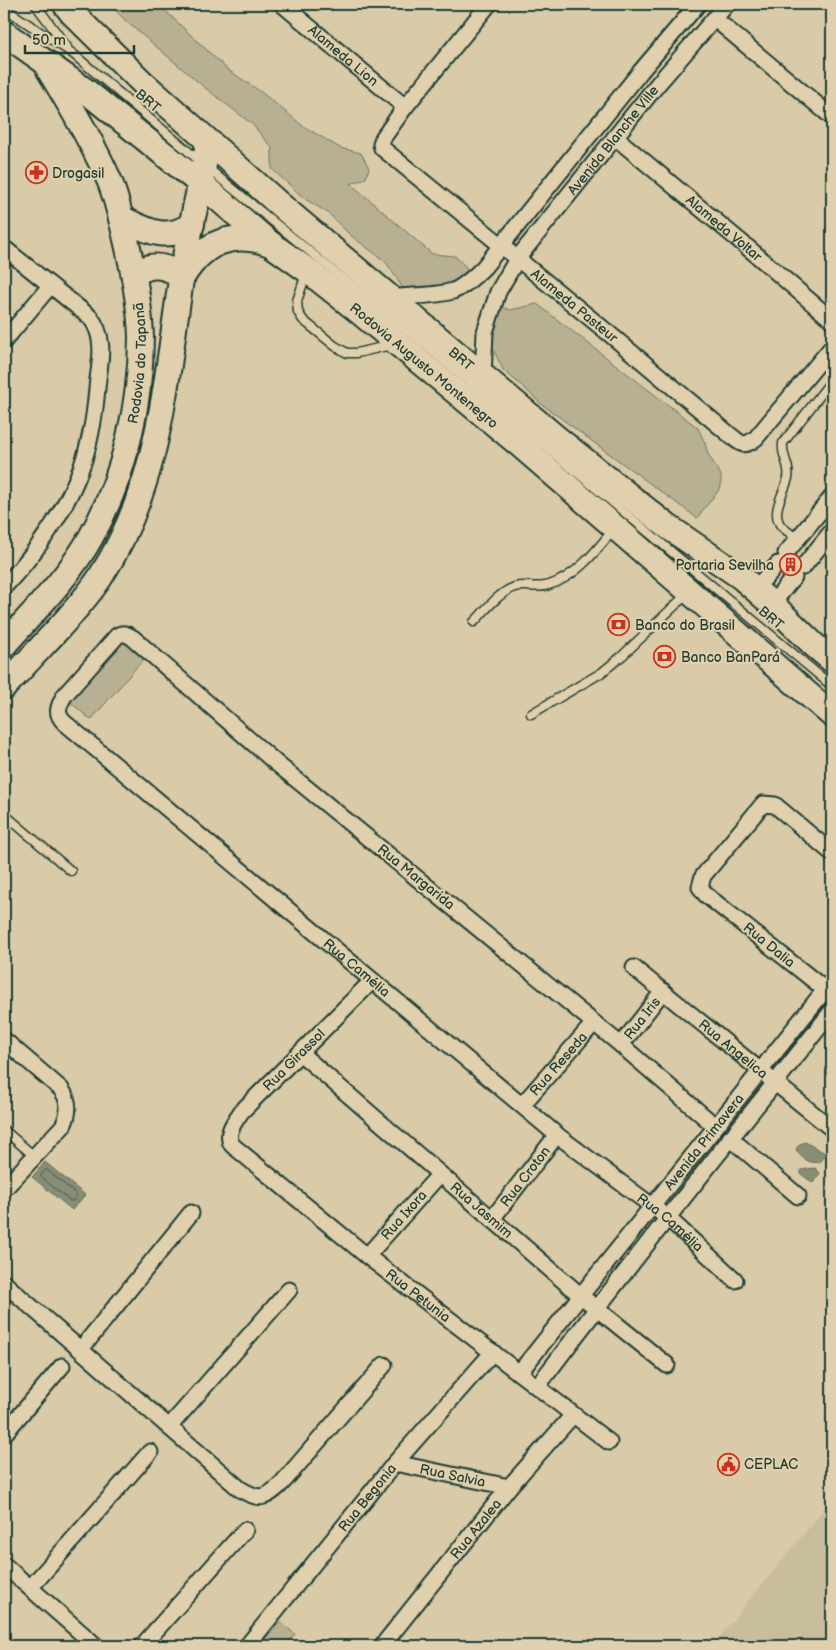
<svg xmlns="http://www.w3.org/2000/svg" width="836" height="1650" viewBox="0 0 836 1650" font-family="'Balsamiq Sans',sans-serif">
  <style>
    .built { fill: #c8bd9d }
    .green { fill: #b7b093; stroke: #6b7664 }
    .water { fill: #888d76; stroke: #5e6d5c }
    .lines { fill: none; stroke-linecap: round; stroke-linejoin: round }
    .shore { stroke: #495d4e; stroke-width: 1 }
    .lane-casing { stroke: #1f3d34; stroke-width: 11 }
    .street-casing { stroke: #1f3d34; stroke-width: 19 }
    .primary-casing { stroke: #1f3d34; stroke-width: 28 }
    .lane { stroke: #e1d0ad; stroke-width: 8 }
    .street { stroke: #e1d0ad; stroke-width: 15 }
    .primary { stroke: #e1d0ad; stroke-width: 24 }
    .labels { text-anchor: middle; dominant-baseline: central; stroke-width: 4; stroke-linejoin: round; paint-order: stroke }
    .street-label { font-size: 14px; fill: #1f3d34; stroke: #e1d0ad }
    .poi-label { font-size: 14px; fill: #1f3d34; stroke: #e1d0ad; text-anchor: start }
  </style>
  <rect width="100%" height="100%" fill="#d9caa8"/>
  <filter id="ink" filterUnits="userSpaceOnUse"><feTurbulence type="fractalNoise" baseFrequency=".02" numOctaves="2"/><feDisplacementMap in="SourceGraphic" scale="10" xChannelSelector="R" yChannelSelector="G"/><feConvolveMatrix kernelMatrix="1 2 1 2 8 2 1 2 1" color-interpolation-filters="sRGB"/></filter>
  <g filter="url(#ink)">
    <!-- built -->
    <path class="built" d="M832,1500v146h-120l30,-37z"/>
    <!-- green -->
    <path class="green" d="M109,4h49l70,66 33,22 42,34 37,22 21,5 8,15 -3,10 -15,6 81,70 23,2 20,20 -21,14 -46,6 -22,-34 -37,-28 -21,-21 -23,-14 -33,-30v-21l-20,-24 -48,-37 -77,-65z
      M493,304l17,6 27,-6 161,124 7,15 3,11 13,21v12l-24,31 -157,-115 -19,-18 -18,-15 -18,-38z
      M126,635l22,19 -57,66 -22,-19z
      M280,1622l15,12 -10,12h-25z"/>
    <!-- water -->
    <path class="water" d="M805,1142l20,11c-2,18 -26,7 -29,-4l4,-5z
      M45,1162l40,33 -13,15 -40,-33z
      M815,1168l5,5 -7,10 -12,-9v-4z"/>
    <g class="lines">
      <!-- shore -->
      <path class="shore" d="M45,1170h2l29,24v3l-3,4h-3l-29,-24v-2z"/>
      <defs>
        <path id="lane" d="M35,4l32,43
          M4,8l68,45 149,126 213,174 398,333
          M306,274l-9,27 1,11 5,8 32,26 12,7h10l34,-8
          M798,539c-6,-4 -11,-8 -16,-12 -13,-14 3,-35 6,-49 3,-14 -7,-20 -5,-35l49,-63
          M474,622c11,-11 25,-30 41,-35 10,-3 23,2 34,-2 27,-8 47,-34 64,-55
          M531,714l70,-41 21,-17 65,-62
          M4,814l67,57
          M4,1130l30,26"/>
        <g id="street">
          <path id="s1" d="M282,4l123,103"/>
          <path id="s2" d="M489,4l-84,103 -22,31 -2,6 1,4 230,188 118,99c11,9 14,13 26,3l76,-91"/>
          <path d="M715,19l117,98"/>
          <path id="s3" d="M615,137l138,115 79,68"/>
          <path d="M4,248l86,69c15,18 11,41 8,62 -2,18 -3,36 -7,53 -11,59 -47,112 -87,155"/>
          <path d="M390,298c20,-3 43,-1 63,-7 11,-4 23,-16 31,-24l157,-196 57,-67"/>
          <path d="M4,341l46,-55"/>
          <path id="s4" d="M483,377l2,-45 13,-40 19,-33 140,-174 70,-81"/>
          <path d="M786,553l46,-56"/>
          <path d="M803,567l29,-36"/>
          <path d="M755,589l23,-25"/>
          <path d="M772,604l22,-27"/>
          <path id="s5" d="M634,968l198,161"/>
          <path id="s6" d="M372,981l-131,131c-7,11 -16,21 -9,33l135,111 242,186"/>
          <path d="M832,995l-126,-100 -6,-8 3,-11 60,-72 12,1 57,48"/>
          <path d="M4,1040l57,49c9,12 9,23 2,37l-59,63"/>
          <path id="s7" d="M621,1045l42,-54"/>
          <path id="s8" d="M300,1053l280,242 87,70"/>
          <path id="s9" d="M522,1105l72,-82"/>
          <path id="s10" d="M715,1126l-94,-81 -345,-282 -143,-125c-6,-4 -10,-6 -16,-2l-53,60c-6,11 -9,18 1,27l492,412 111,83 67,62"/>
          <path d="M730,1138l68,58"/>
          <path id="s11" d="M492,1219l65,-84"/>
          <path id="s12" d="M367,1256l73,-82"/>
          <path d="M4,1283l236,206c20,12 26,10 42,-6l102,-118"/>
          <path d="M81,1349l110,-136"/>
          <path id="s13" d="M519,1373l313,-392"/>
          <path d="M537,1387c95,-127 196,-251 295,-376"/>
          <path d="M169,1427l120,-137"/>
          <path d="M4,1434l58,-68"/>
          <path id="s14" d="M395,1463l114,24"/>
          <path d="M4,1565l92,81"/>
          <path d="M30,1588l120,-136"/>
          <path d="M142,1646l103,-116"/>
          <path id="s15" d="M247,1646l148,-183 98,-111"/>
          <path id="s16" d="M382,1646l127,-159 64,-72"/>
        </g>
        <g id="primary">
          <path d="M65,4l7,9 71,70 136,121 280,236 108,86 74,51 31,27 42,41 18,15"/>
          <path id="s17" d="M4,33l82,58 115,93 71,61 35,25 49,39 164,136 312,270"/>
          <path d="M121,218c25,12 45,25 71,6"/>
          <path d="M134,275c16,-13 32,-10 48,2"/>
          <path d="M183,276c22,-35 49,-45 88,-32"/>
          <path id="s18" d="M4,645c30,-34 65,-68 87,-108 33,-59 50,-133 50,-200 -1,-28 -7,-62 -13,-89 -5,-22 -10,-45 -18,-66 -17,-39 -39,-76 -61,-112"/>
          <path d="M4,687c18,-19 36,-39 54,-58 15,-17 31,-34 43,-53 59,-92 64,-191 80,-296 7,-47 20,-92 27,-138"/>
        </g>
      </defs>
      <!-- lane casing -->
      <use href="#lane" class="lane-casing"/>
      <!-- street casing -->
      <use href="#street" class="street-casing"/>
      <!-- primary casing -->
      <use href="#primary" class="primary-casing"/>
      <!-- lane -->
      <use href="#lane" class="lane"/>
      <!-- street -->
      <use href="#street" class="street"/>
      <!-- primary -->
      <use href="#primary" class="primary"/>
    </g>
  </g>
  <!-- icons -->
  <defs>
    <symbol id="pharmacy-ring" viewBox="-11 -11 22 22"><circle r="9.5" fill="#e1d0ad" stroke="#c8321e" stroke-width="1.5"/><path d="M-2-6h4v4h4v4h-4v4h-4v-4h-4v-4h4Z" fill="#c8321e"/></symbol>
    <symbol id="building-ring" viewBox="-11 -11 22 22"><circle r="9.5" fill="#e1d0ad" stroke="#c8321e" stroke-width="1.5"/><path d="M-4-6H4V6H1V3H-1V6H-4ZM-2.5-4.3h1.7v1.8h-1.7ZM.8-4.3h1.7v1.8H.8ZM-2.5-1h1.7V.8h-1.7ZM.8-1h1.7V.8H.8Z" fill="#c8321e"/></symbol>
    <symbol id="bank-ring" viewBox="-11 -11 22 22"><circle r="9.5" fill="#e1d0ad" stroke="#c8321e" stroke-width="1.5"/><path d="M-6-4H6V4H-6ZM0-2.3a2.3 2.3 0 1 0 0 4.6a2.3 2.3 0 1 0 0-4.6Z" fill="#c8321e"/></symbol>
    <symbol id="civic-ring" viewBox="-11 -11 22 22"><circle r="9.5" fill="#e1d0ad" stroke="#c8321e" stroke-width="1.5"/><path d="M-.6-6.5H3V-4.5H.6V-3L4-1V1h2V6H-6V1h2V-1L-.6-3ZM-1.2 2.5V6h2.4V2.5Z" fill="#c8321e"/></symbol>
  </defs>
  <g fill-rule="evenodd">
    <use href="#pharmacy-ring" x="24" y="160" width="25" height="25"/>
    <use href="#building-ring" x="778" y="552" width="25" height="25"/>
    <use href="#bank-ring" x="606" y="612" width="25" height="25"/>
    <use href="#bank-ring" x="652" y="644" width="25" height="25"/>
    <use href="#civic-ring" x="716" y="1452" width="25" height="25"/>
  </g>
  <g class="labels">
    <!-- street labels -->
    <g class="street-label">
      <text stroke="none"><textPath href="#s1" startOffset="80">Alameda Lion</textPath></text>
      <text transform="translate(148 101) rotate(40)">BRT</text>
      <text stroke="none"><textPath href="#s4" startOffset="278">Avenida Blanche Ville</textPath></text>
      <text stroke="none"><textPath href="#s3" startOffset="142">Alameda Voltar</textPath></text>
      <text stroke="none"><textPath href="#s2" startOffset="430">Alameda Pasteur</textPath></text>
      <text transform="translate(461 359) rotate(40)">BRT</text>
      <text stroke="none"><textPath href="#s18" startOffset="321">Rodovia do Tapanã</textPath></text>
      <text stroke="none"><textPath href="#s17" startOffset="536">Rodovia Augusto Montenegro</textPath></text>
      <text transform="translate(771 618) rotate(40)">BRT</text>
      <text transform="translate(416 877) rotate(39)">Rua Margarida</text>
      <text transform="translate(769 945) rotate(39)">Rua Dalia</text>
      <text stroke="none"><textPath href="#s10" startOffset="1268">Rua Camélia</textPath></text>
      <text stroke="none"><textPath href="#s7" startOffset="34">Rua Iris</textPath></text>
      <text stroke="none"><textPath href="#s5" startOffset="128">Rua Angelica</textPath></text>
      <text transform="translate(294 1060) rotate(-45)">Rua Girassol</text>
      <text stroke="none"><textPath href="#s9" startOffset="55">Rua Reseda</textPath></text>
      <text stroke="none"><textPath href="#s13" startOffset="296">Avenida Primavera</textPath></text>
      <text stroke="none"><textPath href="#s11" startOffset="54">Rua Croton</textPath></text>
      <text stroke="none"><textPath href="#s8" startOffset="240">Rua Jasmim</textPath></text>
      <text stroke="none"><textPath href="#s12" startOffset="55">Rua Ixora</textPath></text>
      <text stroke="none"><textPath href="#s10" startOffset="1672">Rua Camélia</textPath></text>
      <text stroke="none"><textPath href="#s6" startOffset="461">Rua Petunia</textPath></text>
      <text stroke="none"><textPath href="#s14" startOffset="59">Rua Salvia</textPath></text>
      <text stroke="none"><textPath href="#s15" startOffset="191">Rua Begonia</textPath></text>
      <text stroke="none"><textPath href="#s16" startOffset="150">Rua Azalea</textPath></text>
    </g>
    <!-- poi labels -->
    <g class="poi-label">
      <text x="52" y="173">Drogasil</text>
      <text x="774" y="565" text-anchor="end">Portaria Sevilha</text>
      <text x="635" y="625">Banco do Brasil</text>
      <text x="681" y="657">Banco BanPará</text>
      <text x="744" y="1464">CEPLAC</text>
    </g>
  </g>
  <!-- margin -->
  <rect width="836" height="1650" fill="none" stroke="#e1d0ad" stroke-width="20"/>
  <rect x="10" y="10" width="816" height="1630" fill="none" stroke="#1f3d34" stroke-width="2" filter="url(#ink)"/>
  <!-- scale -->
  <path d="M25 45v8h109v-8" fill="none" stroke="#1f3d34" stroke-width="2.5"/>
  <text x="32" y="45" font-size="15" fill="#1f3d34" stroke="#e1d0ad" stroke-width="4" paint-order="stroke">50 m</text>
</svg>
